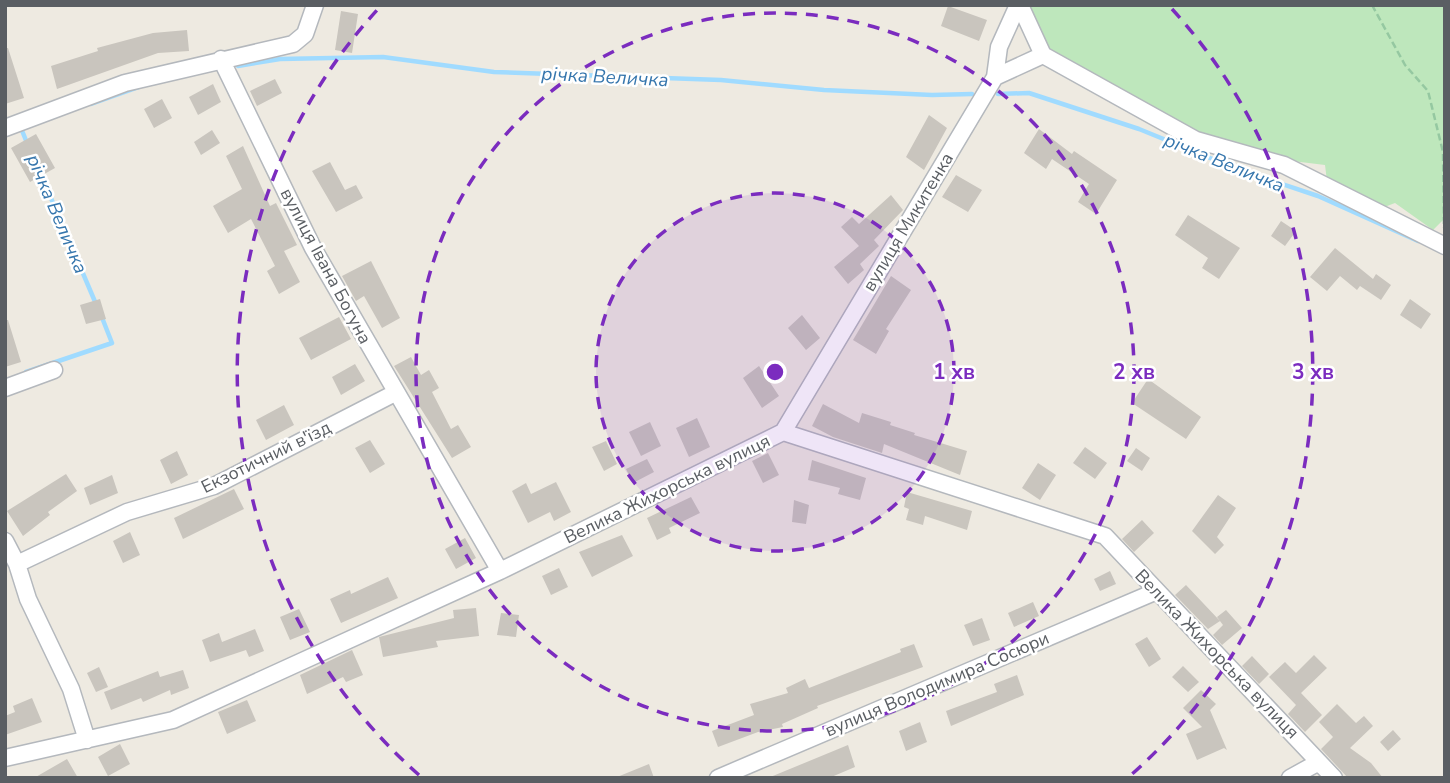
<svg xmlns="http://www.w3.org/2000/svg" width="1450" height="783" viewBox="0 0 1450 783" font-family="'Nunito Sans',sans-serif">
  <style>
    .green { fill: #bee7bc }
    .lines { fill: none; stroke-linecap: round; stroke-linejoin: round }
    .stream { stroke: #a0dbff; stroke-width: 4.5 }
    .building { fill: #c9c5be }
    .minor-casing { stroke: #b4b8bd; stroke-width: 19 }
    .path { stroke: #95c8a1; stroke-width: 2.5; stroke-dasharray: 7 3.5; stroke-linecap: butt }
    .minor { stroke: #fff; stroke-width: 16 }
    .ring { fill: none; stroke: #7b2cbf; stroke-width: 3.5; stroke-dasharray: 12 9 }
    .labels { text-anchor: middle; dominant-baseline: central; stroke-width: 5; stroke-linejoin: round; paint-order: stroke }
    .street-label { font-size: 18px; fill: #5a5e63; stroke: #fff }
    .water-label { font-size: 19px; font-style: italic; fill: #3676ad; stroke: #fff }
    .centre { fill: #7b2cbf; stroke: #fff; stroke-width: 3.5 }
    .ring-label { font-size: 21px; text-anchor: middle; font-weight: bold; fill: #7b2cbf; stroke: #fff; stroke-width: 5; stroke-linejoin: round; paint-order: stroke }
  </style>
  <rect width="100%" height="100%" fill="#eeeae1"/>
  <!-- green -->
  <path class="green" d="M1021,5h424v213l-12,12 -38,-27 -16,6 -52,-28 -2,-16 -49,-6 -80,-19 -144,-80z"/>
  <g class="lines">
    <!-- stream -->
    <path class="stream" d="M238,66l42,-7 103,-2 111,15 227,8 103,10 108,5 40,-1
      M998,94l31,-1 110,36 98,40 81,27 100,45
      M91,104l48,-17
      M23,127l-2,1 6,15
      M39,170l57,134
      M26,372l86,-29 -11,-28"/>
  </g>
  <!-- building -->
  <path class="building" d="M948,6l39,14 -8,21 -38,-15z
    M341,11l17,3 -6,39 -17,-3z
    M187,30l2,21 -31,2 -101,36 -6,-23 47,-15 -1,-3 56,-15z
    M5,48h3l16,50 -19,6z
    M275,79l7,14 -25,13 -7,-15z
    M213,84l8,18 -23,13 -9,-18z
    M162,99l10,19 -18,10 -10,-19z
    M929,115l18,13 -23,42 -18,-13z
    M1039,129l33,25 2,-3 43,29 -21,34 -18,-12 11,-18 -37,-25 -6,10 -22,-16z
    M212,130l8,13 -19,12 -7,-13z
    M36,134l19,34 -25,14 -19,-34z
    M243,146l27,60 6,-3 21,42 -13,6 16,31 -21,12 -12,-23 8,-5 -24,-47 -23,14 -15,-27 29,-17 -16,-33z
    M330,162l15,28 11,-5 7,13 -27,14 -24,-41z
    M956,175l26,15 -14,22 -26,-15z
    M891,195l12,15 -29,30 5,6 -19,18 4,6 -16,14 -14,-17 25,-21 -18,-19 11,-10 7,7z
    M1188,215l52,33 -21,31 -17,-11 6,-10 -33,-23z
    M1281,221l15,10 -11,15 -14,-10z
    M1335,248l38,31 3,-5 15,11 -10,15 -21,-14 -3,4 -17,-14 -13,15 -17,-14z
    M371,261l29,57 -18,10 -18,-32 -8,5 -14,-25z
    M891,276l20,14 -25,39 3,2 -13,23 -23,-14z
    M100,299l6,20 -20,5 -6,-19z
    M1410,299l21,15 -10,15 -21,-14z
    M802,315l18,23 -14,12 -18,-22z
    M339,317l12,22 -40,21 -12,-22z
    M5,320h3l13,42 -16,5z
    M411,357l10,18 8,-5 10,18 -7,4 19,37 7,-4 13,22 -19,11 -58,-92z
    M355,364l10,17 -24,14 -9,-18z
    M759,366l20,30 -17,12 -19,-30z
    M1148,379l53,38 -15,22 -54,-36z
    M823,404l36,19 3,-10 29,9 -1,3 25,8 -1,2 53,16 -7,24 -76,-31 -2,9 -49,-16 -21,-11z
    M284,405l10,20 -28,15 -10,-20z
    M697,418l13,29 -21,10 -13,-29z
    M650,422l11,24 -20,10 -12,-24z
    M370,440l15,24 -15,9 -15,-25z
    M606,441l11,23 -13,7 -12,-24z
    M1085,447l22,16 -12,16 -22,-16z
    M1136,448l14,10 -8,13 -15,-10z
    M177,451l11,24 -17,9 -11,-24z
    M768,453l11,22 -16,8 -11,-22z
    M647,459l7,13 -21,11 -7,-14z
    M812,460l54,18 -6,22 -22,-6 2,-6 -32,-8z
    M1038,463l18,12 -16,25 -18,-12z
    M66,474l11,17 -29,21 2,3 -27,21 -16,-25z
    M112,475l6,18 -28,12 -6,-17z
    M556,482l15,30 -17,9 -4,-9 -22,11 -16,-32 14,-8 5,11z
    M234,489l10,20 -61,30 -9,-21z
    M907,492l65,19 -5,19 -42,-14 -2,9 -17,-5 3,-11 -5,-2z
    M1218,495l18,13 -19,29 7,8 -9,9 -23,-23z
    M691,497l9,16 -31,15 2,5 -14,7 -10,-22z
    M794,500l15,5 -3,19 -14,-2z
    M1142,520l12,13 -20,19 -12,-13z
    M130,532l10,23 -17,8 -10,-22z
    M622,535l11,21 -41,21 -13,-25z
    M465,538l11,20 -20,11 -11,-20z
    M559,568l9,19 -17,8 -9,-19z
    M1110,571l6,13 -16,7 -6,-12z
    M388,577l10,21 -57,25 -11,-24 20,-9 1,4z
    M1186,585l34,36 -12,8 -33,-34z
    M1033,602l6,14 -25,11 -6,-14z
    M476,608l3,28 -43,5 2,6 -55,10 -4,-20 75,-19 -1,-8z
    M299,609l11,23 -20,8 -10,-23z
    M1226,610l16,18 -20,17 -9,-10 10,-10 -6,-8z
    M501,613l18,2 -3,22 -19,-2z
    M982,618l8,22 -17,6 -9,-21z
    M255,629l9,22 -15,6 -3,-7 -36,12 -8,-22 17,-7 3,9z
    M1147,637l14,22 -12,8 -14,-23z
    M914,644l9,23 -106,39 1,2 -36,16 1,3 -25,5 -40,15 -6,-16 42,-16 -4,-11 38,-11 -2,-5 19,-9 4,9 92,-36 -1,-3z
    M352,650l11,25 -17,7 -3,-5 -36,17 -7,-19z
    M1314,655l13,13 -26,25 21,22 -17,17 -17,-18 8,-9 -27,-28 16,-15 11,11z
    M1252,656l17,18 -10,10 -17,-18z
    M1183,666l16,16 -11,10 -16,-15z
    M99,667l9,20 -12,5 -9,-19z
    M183,670l6,18 -18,7 -1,-5 -27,12 -2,-4 -30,12 -7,-18 54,-21 2,6z
    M1017,675l7,20 -73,31 -5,-15 51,-19 -3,-8z
    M1201,690l15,14 -6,6 17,40 -3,-2 -27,12 -11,-26 16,-7 -19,-19z
    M32,698l10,24 -37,13v-19l10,-4 -2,-6z
    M247,700l9,21 -29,13 -9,-22z
    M1337,704l19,19 8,-7 9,10 -23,22 21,15 12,15h-35l-27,-29 12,-12 -14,-15z
    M920,722l7,20 -21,9 -7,-20z
    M1393,730l8,9 -13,12 -8,-9z
    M120,744l10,20 -22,12 -10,-19z
    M848,745l7,22 -26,11h-61z
    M67,759l11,19h-44z
    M649,764l5,14h-37v-1z"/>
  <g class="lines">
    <defs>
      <path id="minor" d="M1020,5l23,50
        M221,59l92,189 187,323
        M995,77l48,-22 153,85 88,25 161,81
        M5,128l120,-45 168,-39 12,-10 10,-29
        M5,388l49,-18
        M783,432l212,-355 4,-30 19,-42
        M5,541l12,23 11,35 43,90 16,51
        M17,564l110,-52 87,-26 181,-93
        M5,758l168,-38 327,-149 283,-139 322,104 229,242
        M718,778l439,-187
        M1290,778l29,-16"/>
    </defs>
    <!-- minor casing -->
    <use href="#minor" class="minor-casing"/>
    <!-- path -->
    <path class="path" d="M1372,5l33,60 23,26 15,61 1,76"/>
    <!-- minor -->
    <use href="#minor" class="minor"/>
  </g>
  <!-- distance rings -->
  <circle cx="775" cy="372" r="179" fill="#7b2cbf" fill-opacity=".12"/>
  <g class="ring">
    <circle cx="775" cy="372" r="179"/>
    <circle cx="775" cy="372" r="359"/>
    <path d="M419 775A538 538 0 0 1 378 9M1172 9A538 538 0 0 1 1131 775"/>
  </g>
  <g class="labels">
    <!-- street labels -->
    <g class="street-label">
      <text transform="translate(908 222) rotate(-59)">вулиця Микитенка</text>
      <text transform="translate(326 266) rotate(62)">вулиця Івана Богуна</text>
      <text transform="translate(266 457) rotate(-26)">Екзотичний в'їзд</text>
      <text transform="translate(667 489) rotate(-26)">Велика Жихорська вулиця</text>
      <text transform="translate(1217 654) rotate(46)">Велика Жихорська вулиця</text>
      <text transform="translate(937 684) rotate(-23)">вулиця Володимира Сосюри</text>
    </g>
    <!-- water labels -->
    <g class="water-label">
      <text transform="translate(605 77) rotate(3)">річка Величка</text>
      <text transform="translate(1224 163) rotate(22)">річка Величка</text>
      <text transform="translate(57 214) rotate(67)">річка Величка</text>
    </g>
  </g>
  <circle cx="775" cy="372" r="10" class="centre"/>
  <g class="ring-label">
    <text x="954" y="379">1 хв</text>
    <text x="1134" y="379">2 хв</text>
    <text x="1313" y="379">3 хв</text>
  </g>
  <!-- border -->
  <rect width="1450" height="783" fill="none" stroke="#5a5e63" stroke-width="14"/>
</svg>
